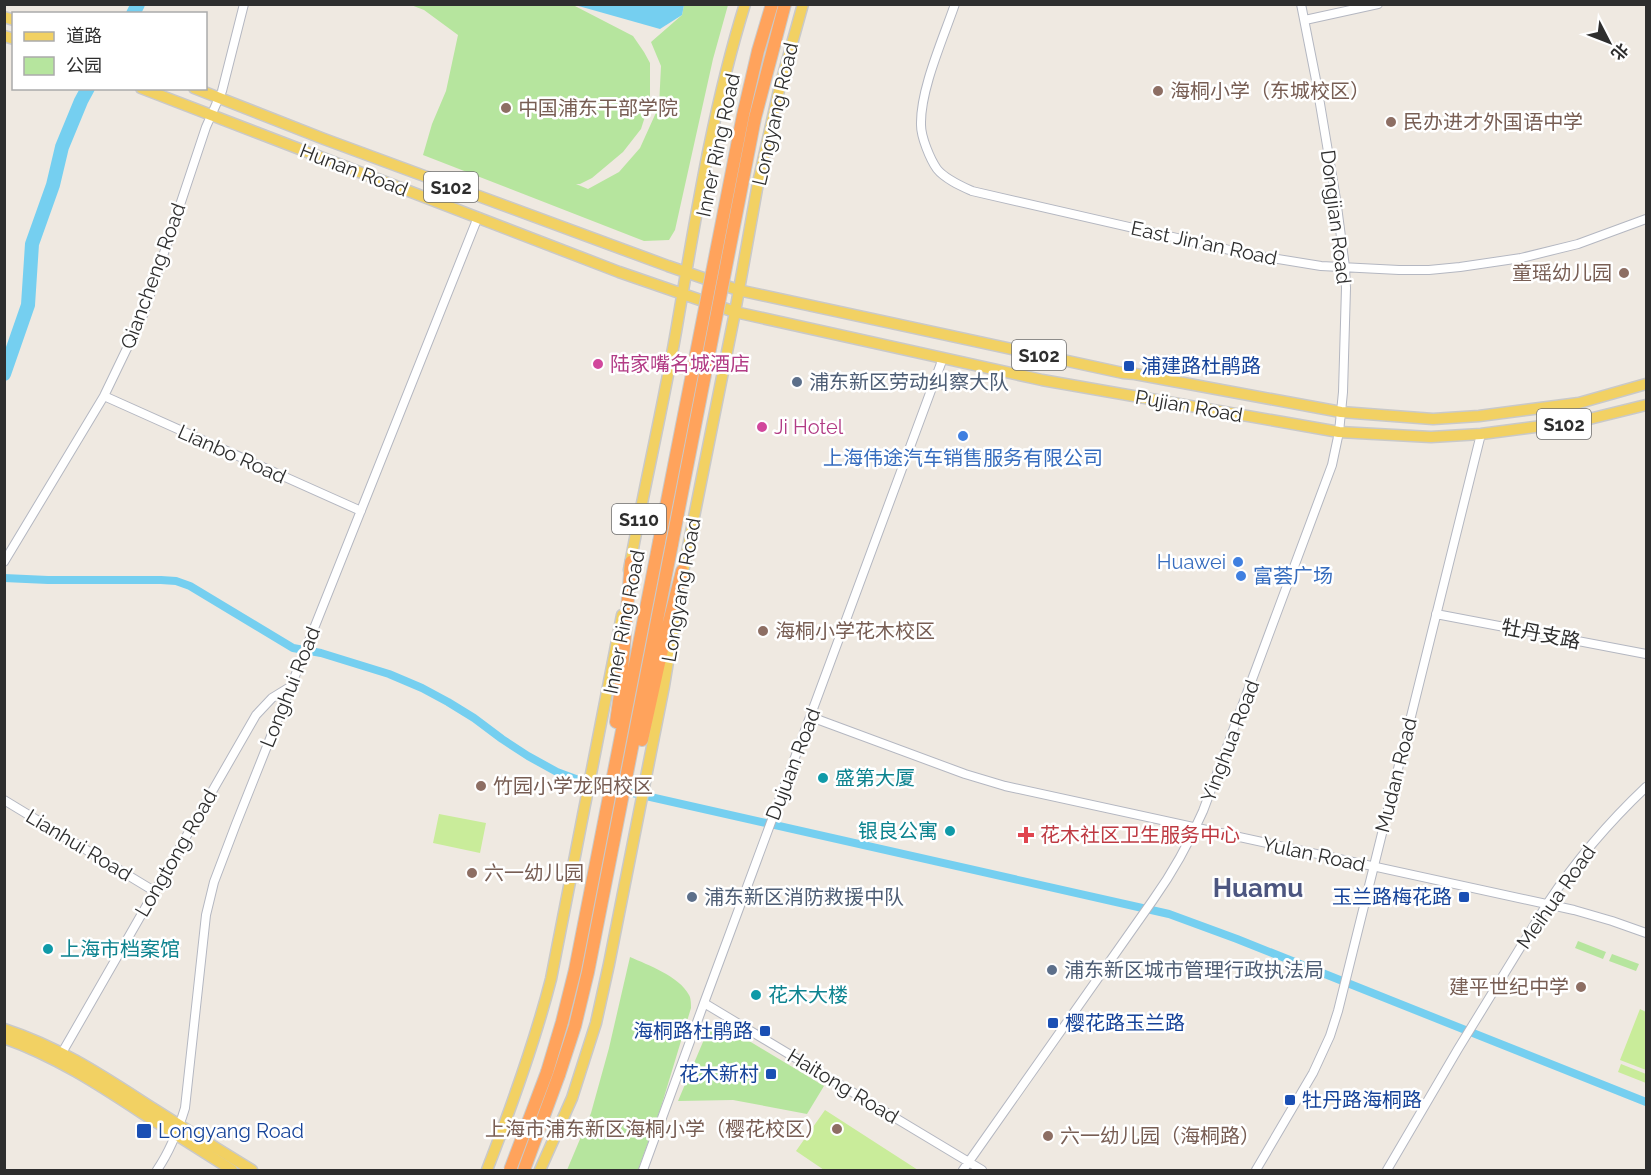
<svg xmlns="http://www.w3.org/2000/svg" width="1651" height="1175" viewBox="0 0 1651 1175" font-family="Raleway,'Noto Sans SC',sans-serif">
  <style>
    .green { fill: #b6e59e }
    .pitch { fill: #c9ec9a }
    .water { fill: #75cff0 }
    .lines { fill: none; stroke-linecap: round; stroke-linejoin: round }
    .canal { stroke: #75cff0; stroke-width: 8 }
    .river { stroke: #75cff0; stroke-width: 14 }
    .minor-casing { stroke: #b4b7c1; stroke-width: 10 }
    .major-casing { stroke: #c9c9c9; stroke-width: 13 }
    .highway-casing { stroke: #c9c9c9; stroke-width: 14 }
    .minor { stroke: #fff; stroke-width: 8 }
    .major { stroke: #f2d163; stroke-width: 10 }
    .highway { stroke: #ffa35c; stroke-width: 12 }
    .highway-bridge-casing { stroke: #c9c9c9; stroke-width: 14; stroke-linecap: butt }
    .highway-bridge { stroke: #ffa35c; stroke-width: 12 }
    .education-dot { fill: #8d6e63; stroke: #fff; stroke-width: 2 }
    .hotel-dot { fill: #d1479c; stroke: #fff; stroke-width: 2 }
    .transit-dot { fill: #1a4fb4; stroke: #fff; stroke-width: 2 }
    .service-dot { fill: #5c6f8a; stroke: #fff; stroke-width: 2 }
    .shop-dot { fill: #3f7fe0; stroke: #fff; stroke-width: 2 }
    .culture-dot { fill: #0f9aa8; stroke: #fff; stroke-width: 2 }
    .health-dot { fill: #e0444e; stroke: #fff; stroke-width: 2 }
    .labels { text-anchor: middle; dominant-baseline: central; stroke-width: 5; stroke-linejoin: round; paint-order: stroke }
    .shield { fill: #fff; stroke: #6d6d6d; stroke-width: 1.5 }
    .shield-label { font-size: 18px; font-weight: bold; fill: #2e2e2e }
    .education-label { font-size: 20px; fill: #785e54; stroke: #fff; text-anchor: start }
    .street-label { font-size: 20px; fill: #2e2e2e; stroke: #fff }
    .hotel-label { font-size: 20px; fill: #b23c85; stroke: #fff; text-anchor: start }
    .transit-label { font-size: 20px; fill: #164399; stroke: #fff; text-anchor: start }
    .service-label { font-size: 20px; fill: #4e5e75; stroke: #fff; text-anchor: start }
    .shop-label { font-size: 20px; fill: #366cbe; stroke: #fff }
    .culture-label { font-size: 20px; fill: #0d838f; stroke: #fff; text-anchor: start }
    .health-label { font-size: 20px; fill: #be3a42; stroke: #fff; text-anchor: start }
    .district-label { font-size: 26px; font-weight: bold; fill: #4d5680; stroke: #fff }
  </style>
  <rect width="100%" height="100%" fill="#efe9e1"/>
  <!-- green -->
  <path class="green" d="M411,5h162l60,31 11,16 6,11v38l-9,28 -18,23 -31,26 -12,6h-4l12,5 31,-17 21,-24 19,-42 2,-40 -10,-24 31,-27 2,-10h44l-15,54 -38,171 -6,10 -25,1 -221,-86 9,-31 14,-33 12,-56 -34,-25z
    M1578,941l28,11 -3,7 -28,-11z
    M1612,954l27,10 -3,7 -27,-10z
    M630,957c18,8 49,19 59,38 2,3 2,9 2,13l-30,99 -23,63h-71l24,-57 18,-65z
    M721,1024l103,62 -17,28 -74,-14 -55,1 30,-71 5,-4z"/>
  <!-- pitch -->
  <path class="pitch" d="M439,814l47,9 -6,30 -47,-10z
    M1640,1009l6,3v58l-26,-10z
    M1621,1064l25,10v9l-28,-11z
    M825,1110l93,60h-94l-28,-19z"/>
  <!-- water -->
  <path class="water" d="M575,5h109l-2,10 -22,14z"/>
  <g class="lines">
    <!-- canal -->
    <path class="canal" d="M4,578l44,2h113l15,1 14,5 103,62 28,5 68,21 33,14 26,14 26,16 28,21 26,17 29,16 27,10 585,132 68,25 409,163"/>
    <!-- river -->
    <path class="river" d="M133,14l5,-10
      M4,374l24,-69 4,-61 21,-59 9,-38 19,-46 7,-13"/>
    <defs>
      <path id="minor" d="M955,4c-12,35 -35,86 -34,121 0,12 9,34 16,44 8,10 24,17 35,22l275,63 74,12 78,4h30l31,-3 61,-9 57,-14 68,-25
        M1305,20l73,-16
        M104,396l257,115
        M4,562l100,-166 40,-83 62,-186 16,-36 22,-87
        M1436,614l210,40
        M811,717l154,57 40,12 569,124 38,11 34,12
        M4,800l150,91
        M704,1003l278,167
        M59,1058l197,-343 16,-17 18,-11
        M157,1170c13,-19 21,-39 28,-62l21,-193 8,-33 22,-58 242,-607
        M643,1170l61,-167 239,-645
        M963,1170l190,-270c20,-28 36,-57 50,-89l129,-346 7,-33 4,-40 3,-104 -1,-21 -9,-68 -20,-119 -15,-76
        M1256,1170l57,-97 17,-37 8,-25 143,-577
        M1387,1170l71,-121 89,-145c28,-42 62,-82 99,-117"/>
      <path id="major" d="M4,17l10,3
        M4,36l10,3
        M141,88l478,184 116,40 307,68 297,52 92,5 50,-3 100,-13 65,-16
        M194,88l130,51 344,127 70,24 385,83 12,1 206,38 92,7 46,-3 100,-13 67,-19
        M629,570c15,-83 35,-166 49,-250 18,-105 35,-213 67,-316
        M682,577l53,-265 23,-129 21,-93 24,-86
        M4,1029c58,19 100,48 150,80 33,21 65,41 98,61
        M4,1038c51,18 94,46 138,75 30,19 60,38 90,57
        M487,1170c24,-62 47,-125 64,-191l71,-364
        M540,1170l32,-72 24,-75 13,-59 55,-278 12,-73"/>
      <path id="highway" d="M616,722l4,-28 11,-132
        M642,740l19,-86 21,-83
        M547,1072l15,-50 13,-52 84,-428
        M559,1075l16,-49 13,-54 84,-428"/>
    </defs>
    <!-- minor casing -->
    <use href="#minor" class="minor-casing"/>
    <!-- major casing -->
    <use href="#major" class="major-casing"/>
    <!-- highway casing -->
    <use href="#highway" class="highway-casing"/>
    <!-- minor -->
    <use href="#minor" class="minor"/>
    <!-- major -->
    <use href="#major" class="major"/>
    <!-- highway -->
    <use href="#highway" class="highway"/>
    <defs>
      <path id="highway-bridge" d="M659,542l84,-427 15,-64 14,-47
        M672,544l83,-426 30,-114
        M510,1170l37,-98
        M524,1170l35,-95"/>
    </defs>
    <!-- highway-bridge casing -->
    <use href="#highway-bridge" class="highway-bridge-casing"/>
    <!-- highway-bridge -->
    <use href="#highway-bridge" class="highway-bridge"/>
  </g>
  <!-- markers -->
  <g class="education-dot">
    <circle cx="1158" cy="91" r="6"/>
    <circle cx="506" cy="108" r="6"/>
    <circle cx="1391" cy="122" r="6"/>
    <circle cx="1624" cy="273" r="6"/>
    <circle cx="763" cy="631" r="6"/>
    <circle cx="481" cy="786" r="6"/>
    <circle cx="472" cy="873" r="6"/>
    <circle cx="1581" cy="987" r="6"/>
    <circle cx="837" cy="1129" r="6"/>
    <circle cx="1048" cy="1136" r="6"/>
  </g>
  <g class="hotel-dot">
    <circle cx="598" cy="364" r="6"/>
    <circle cx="762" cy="427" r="6"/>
  </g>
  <g class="transit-dot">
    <rect x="1123" y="360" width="12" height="12" rx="3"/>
    <rect x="1458" y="891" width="12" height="12" rx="3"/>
    <rect x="1047" y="1017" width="12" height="12" rx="3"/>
    <rect x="759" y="1025" width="12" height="12" rx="3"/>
    <rect x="765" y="1068" width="12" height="12" rx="3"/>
    <rect x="1284" y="1094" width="12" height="12" rx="3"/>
    <rect x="136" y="1123" width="16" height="16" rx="3"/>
  </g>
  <g class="service-dot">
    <circle cx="797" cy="382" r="6"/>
    <circle cx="692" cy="897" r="6"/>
    <circle cx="1052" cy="970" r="6"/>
  </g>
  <g class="shop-dot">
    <circle cx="963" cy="436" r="6"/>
    <circle cx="1238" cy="562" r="6"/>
    <circle cx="1241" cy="576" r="6"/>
  </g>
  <g class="culture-dot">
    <circle cx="823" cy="778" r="6"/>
    <circle cx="950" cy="831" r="6"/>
    <circle cx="48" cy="949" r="6"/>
    <circle cx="756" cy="995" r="6"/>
  </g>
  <path class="health-dot" d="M1023 826h6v6h6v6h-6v6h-6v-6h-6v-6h6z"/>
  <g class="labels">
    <!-- shield labels -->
    <g class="shield">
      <rect x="424" y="172" width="54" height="30" rx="4.5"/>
      <rect x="1012" y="340" width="54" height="30" rx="4.5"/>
      <rect x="1537" y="409" width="54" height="30" rx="4.5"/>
      <rect x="612" y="504" width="54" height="30" rx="4.5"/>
    </g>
    <g class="shield-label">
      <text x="451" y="187">S102</text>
      <text x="1039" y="355">S102</text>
      <text x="1564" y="424">S102</text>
      <text x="639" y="519">S110</text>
    </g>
    <!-- education labels -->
    <g class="education-label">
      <text x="1170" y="91">海桐小学（东城校区）</text>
      <text x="518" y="108">中国浦东干部学院</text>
      <text x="1403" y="122">民办进才外国语中学</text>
      <text x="1612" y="273" text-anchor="end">童瑶幼儿园</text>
      <text x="775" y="631">海桐小学花木校区</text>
      <text x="493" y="786">竹园小学龙阳校区</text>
      <text x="484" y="873">六一幼儿园</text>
      <text x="1569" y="987" text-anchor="end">建平世纪中学</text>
      <text x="825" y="1129" text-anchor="end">上海市浦东新区海桐小学（樱花校区）</text>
      <text x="1060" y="1136">六一幼儿园（海桐路）</text>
    </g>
    <!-- street labels -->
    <g class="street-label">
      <text transform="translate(775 114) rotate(-77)">Longyang Road</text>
      <text transform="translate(718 145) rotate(-78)">Inner Ring Road</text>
      <text transform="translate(354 170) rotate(21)">Hunan Road</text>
      <text transform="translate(1336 217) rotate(83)">Dongjian Road</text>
      <text transform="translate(1204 243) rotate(12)">East Jin'an Road</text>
      <text transform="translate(153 276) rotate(-70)">Qiancheng Road</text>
      <text transform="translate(1189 406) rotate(10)">Pujian Road</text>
      <text transform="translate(232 454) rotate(24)">Lianbo Road</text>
      <text transform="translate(681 590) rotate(-80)">Longyang Road</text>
      <text transform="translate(624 622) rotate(-79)">Inner Ring Road</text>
      <text transform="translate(1541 634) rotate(11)">牡丹支路</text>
      <text transform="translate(290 687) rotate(-68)">Longhui Road</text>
      <text transform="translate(1230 741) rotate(-69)">Yinghua Road</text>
      <text transform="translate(793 764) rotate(-69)">Dujuan Road</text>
      <text transform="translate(1396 775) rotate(-76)">Mudan Road</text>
      <text transform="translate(79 845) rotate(31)">Lianhui Road</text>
      <text transform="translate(176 853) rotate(-60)">Longtong Road</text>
      <text transform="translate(1314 854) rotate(12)">Yulan Road</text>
      <text transform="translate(1556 897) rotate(-55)">Meihua Road</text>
      <text transform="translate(843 1086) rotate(31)">Haitong Road</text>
    </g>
    <!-- hotel labels -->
    <g class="hotel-label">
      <text x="610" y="364">陆家嘴名城酒店</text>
      <text x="774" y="427">Ji Hotel</text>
    </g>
    <!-- transit labels -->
    <g class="transit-label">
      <text x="1141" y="366">浦建路杜鹃路</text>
      <text x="1452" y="897" text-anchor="end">玉兰路梅花路</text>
      <text x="1065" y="1023">樱花路玉兰路</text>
      <text x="753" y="1031" text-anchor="end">海桐路杜鹃路</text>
      <text x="759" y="1074" text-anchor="end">花木新村</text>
      <text x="1302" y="1100">牡丹路海桐路</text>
      <text x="158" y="1131">Longyang Road</text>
    </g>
    <!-- service labels -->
    <g class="service-label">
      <text x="809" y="382">浦东新区劳动纠察大队</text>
      <text x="704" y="897">浦东新区消防救援中队</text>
      <text x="1064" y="970">浦东新区城市管理行政执法局</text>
    </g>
    <!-- shop labels -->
    <g class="shop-label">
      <text x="963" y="458">上海伟途汽车销售服务有限公司</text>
      <text x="1226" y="562" text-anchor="end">Huawei</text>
      <text x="1253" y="576" text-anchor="start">富荟广场</text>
    </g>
    <!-- culture labels -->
    <g class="culture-label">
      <text x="835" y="778">盛第大厦</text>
      <text x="938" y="831" text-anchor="end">银良公寓</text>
      <text x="60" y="949">上海市档案馆</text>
      <text x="768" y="995">花木大楼</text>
    </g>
    <!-- health labels -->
    <g class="health-label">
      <text x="1040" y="835">花木社区卫生服务中心</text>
    </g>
    <!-- district labels -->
    <g class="district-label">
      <text x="1258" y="888">Huamu</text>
    </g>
  </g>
  <!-- border -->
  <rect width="1651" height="1175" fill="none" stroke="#2e2e2e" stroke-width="12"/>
  <!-- legend -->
  <rect x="12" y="12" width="195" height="78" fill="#ffffff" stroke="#ababab" stroke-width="1.5"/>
  <rect x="24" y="32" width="30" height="9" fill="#f2d163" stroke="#ababab" stroke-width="1.5"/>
  <text x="66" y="42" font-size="18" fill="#2e2e2e">道路</text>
  <rect x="24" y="57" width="30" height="18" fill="#b6e59e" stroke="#ababab" stroke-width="1.5"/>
  <text x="66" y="72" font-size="18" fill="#2e2e2e">公园</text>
  <!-- north arrow -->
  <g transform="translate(1609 42) rotate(132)" stroke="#ffffff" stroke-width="4.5" paint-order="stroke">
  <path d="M0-4.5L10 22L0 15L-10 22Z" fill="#2e2e2e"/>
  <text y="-9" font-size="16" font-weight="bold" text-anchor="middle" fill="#2e2e2e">北</text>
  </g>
</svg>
